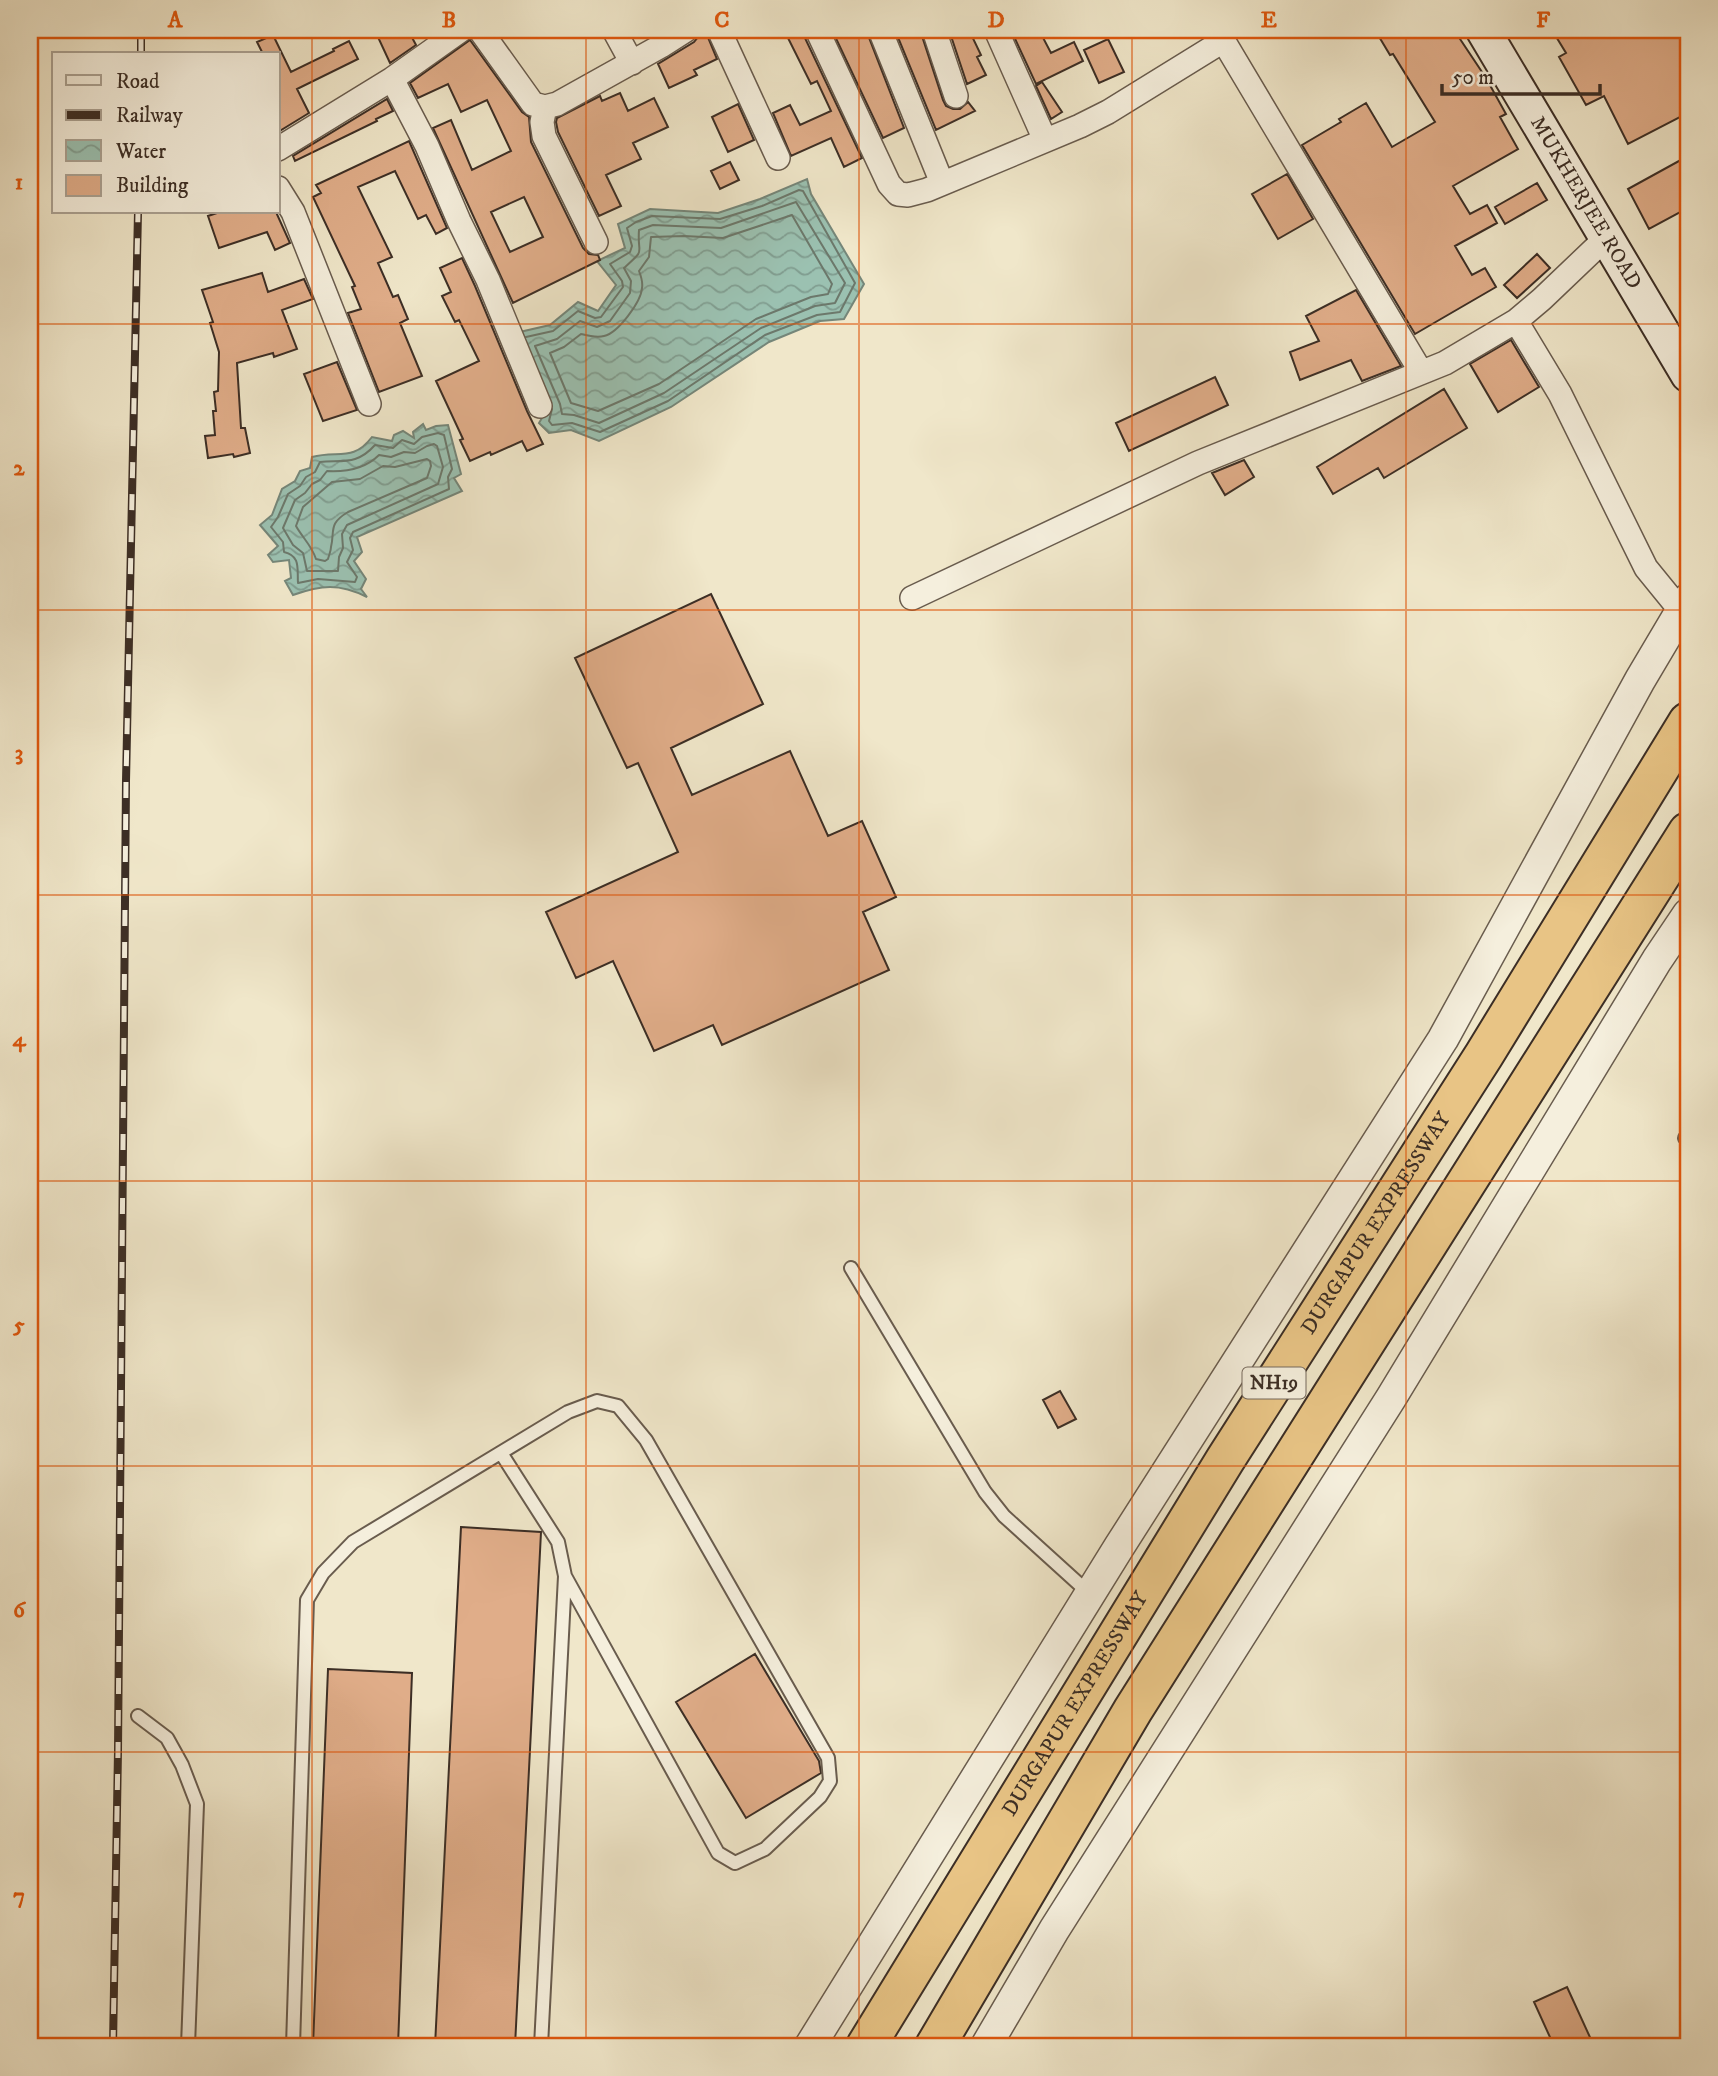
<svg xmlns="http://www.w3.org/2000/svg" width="1718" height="2076" viewBox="0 0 1718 2076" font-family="'IM FELL DW Pica',serif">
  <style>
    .water { fill: url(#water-waves); stroke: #758679; stroke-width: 2 }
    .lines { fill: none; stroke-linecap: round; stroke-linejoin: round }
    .shore { stroke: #6c786b; stroke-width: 2 }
    .building { fill: #e0ad89; stroke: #3c2e25; stroke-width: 2; fill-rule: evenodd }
    .service-casing { stroke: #695c4e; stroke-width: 16 }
    .minor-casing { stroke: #695c4e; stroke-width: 26 }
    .tertiary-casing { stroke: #695c4e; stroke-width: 33 }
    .secondary-casing { stroke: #3c2e25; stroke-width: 37 }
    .trunk-casing { stroke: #3c2e25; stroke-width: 42 }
    .service { stroke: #f5efdd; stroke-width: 12 }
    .minor { stroke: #f5efdd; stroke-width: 23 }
    .tertiary { stroke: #f5efdd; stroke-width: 30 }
    .secondary { stroke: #f5efdd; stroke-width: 33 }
    .trunk { stroke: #e8c485; stroke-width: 38 }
    .rail-casing { stroke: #3c2e25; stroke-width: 8 }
    .rail { stroke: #f5efdd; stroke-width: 5; stroke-dasharray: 16; stroke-linecap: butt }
    .grid { fill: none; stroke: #df570d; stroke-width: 2; stroke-opacity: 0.55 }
    .labels { text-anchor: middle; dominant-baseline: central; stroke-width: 5; stroke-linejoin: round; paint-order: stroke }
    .shield { fill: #f5efdd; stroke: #74685c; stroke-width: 2 }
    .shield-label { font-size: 19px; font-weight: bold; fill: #3c2e25 }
    .street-label { font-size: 21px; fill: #3c2e25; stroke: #f5efdd }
    .neatline { fill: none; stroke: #df570d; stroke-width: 2.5 }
    .grid-label { font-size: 23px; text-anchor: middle; font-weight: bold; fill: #df570d }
  </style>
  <defs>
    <pattern id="water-waves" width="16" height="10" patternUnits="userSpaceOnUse" patternTransform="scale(1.75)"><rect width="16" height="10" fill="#9bc1b1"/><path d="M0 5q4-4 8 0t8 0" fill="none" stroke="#809d90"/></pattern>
  </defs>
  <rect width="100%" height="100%" fill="#f0e7ca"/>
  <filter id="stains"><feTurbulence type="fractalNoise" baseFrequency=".00286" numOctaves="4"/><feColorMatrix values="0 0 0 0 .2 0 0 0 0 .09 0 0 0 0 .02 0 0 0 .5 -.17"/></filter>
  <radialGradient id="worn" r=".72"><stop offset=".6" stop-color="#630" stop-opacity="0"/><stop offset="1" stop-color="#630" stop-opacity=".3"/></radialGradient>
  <!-- water -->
  <path class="water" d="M807,179l4,15 53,90 -20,35 -24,2 -51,21 -98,65 -72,34 -28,-11 -22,3 -10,-10 7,-12 -35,-77 39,-9 28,-23 20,9 18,-26 -19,-24 28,-13 -7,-24 32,-15 68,4 42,-14z
    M423,424l3,6 10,-4 12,-1 13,49 -7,4 8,13 -105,46 5,15 -8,9 12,18 -5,10 6,8c-28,-14 -46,-12 -74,-2l-8,-14 6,-3 -2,-18 -16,2 -5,-7 10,-9 -18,-21 12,-10 10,-26 13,-8 5,-10 10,-3 2,-11c26,-7 41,5 60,-20l20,4 2,-6 9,-4 11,7 -1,-6z"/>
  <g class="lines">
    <!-- shore -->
    <path class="shore" d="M796,202l49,81 -10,20 -20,3 -54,22 -97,65 -65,30 -25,-8 -12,-1 -2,-10 -25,-58 22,-7 23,-18 17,6 13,-6 20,-28 1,-12 -7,-13c23,-21 13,-11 15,-38l14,-5 68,3z
      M792,215l40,69 -4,10 -17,3 -55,22 -97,65 -61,27 -27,-8 -21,-50 14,-6 17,-13c8,2 15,4 23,2 14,-3 37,-34 38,-48 1,-6 -1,-12 -3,-17l10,-14 2,-20 33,-1 39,2z
      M526,337l27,-6 25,-20 17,7 6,-1 22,-30 -1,-6 -12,-17 20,-12 2,-6 -5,-18 9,-6 16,-6 68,3 42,-13 37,-16 4,1 52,92 -15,29 -23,3 -52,20 -97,66 -68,31 -28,-9 -20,2 -3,-4 3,-12
      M438,433l6,2 8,34 -4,8 1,12 -96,43 -3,6 3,12 -6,12 10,15 -2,5 -37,-3 -20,4c-1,-14 3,-27 -14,-31l-1,-10 -12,-15 7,-10 10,-23 12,-8 6,-9 9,-5 5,-10c24,-2 37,3 55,-17l18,3 9,-8 12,4 8,-7z
      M434,444l3,2 6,21 -5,17 -91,41 -5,9 1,14 -4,9 -1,14h-31l-4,-18 -10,-8 -10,-17 12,-28 10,-7 7,-9 8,-4 7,-9c19,1 38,-2 52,-16l12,2 13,-5 11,1 12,-7z
      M427,459l3,2 1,5 -4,12 -79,34c-20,12 -13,18 -17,35 0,4 -2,8 -3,12l-3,2 -9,-2c-4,-13 -14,-22 -20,-33l7,-19 29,-25 28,-3 23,-13 12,1z"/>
  </g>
  <!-- building -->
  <path class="building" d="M388,30h20l8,15 -26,18 -13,-28z
    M700,30h5l12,29 -23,11 3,5 -28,13 -11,-24 36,-22 4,-5z
    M784,30h19l1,6 58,122 -18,9 -13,-29 -40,18 -18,-43 17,-8 10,20 31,-14 -14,-30 -6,3z
    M832,30h34l38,98 -21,10z
    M908,30h12l23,70 3,6 7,3h7l8,-7 7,9 -39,19 -39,-95z
    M949,30h20l12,25 -4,2 9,18 -19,9z
    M1011,30h28l12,23 23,-11 9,19 -47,23z
    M1375,30h79l32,48 20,36 -6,3 18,32 -65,37 17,28 17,-9 10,18 -42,23 17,29 13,-7 11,19 -81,47 -113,-189 39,-23 -2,-3 27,-16 26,44 43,-25 -42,-68 -3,1z
    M1552,30h136v83l-60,31 -24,-48 -18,9 -27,-48 7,-4z
    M273,35l18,37 43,-21 -1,-2 16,-8 9,18 -61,30 12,24 -31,19v-78h-15l-6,-12z
    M1108,39l16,33 -25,11 -15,-33z
    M470,40l52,72 7,5 2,25 52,106 6,6 9,1 2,5 -87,43 -80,-175 18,-8 21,50 39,-19 -24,-51 -26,12 -13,-28 -30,14 -8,-15zM524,197l19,40 -33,15 -19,-40z
    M1042,82l20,30 -11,7 -15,-33z
    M620,93l8,18 26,-13 14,29 -35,16 8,16 -35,16 15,31 -22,10 -41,-84 -2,-10 1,-4 43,-22 2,5z
    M387,99l6,12 -17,8 1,2 -82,40 -2,-5z
    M738,104l16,36 -26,12 -16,-35z
    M409,141l38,87 -11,6 -10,-19 -8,4 -23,-48 -37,16 34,70 -14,6 15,34 5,-2 10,24 -8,4 22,53 -43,16 -31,-79 13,-4 -9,-22 3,-1 -42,-89 8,-4 -5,-8z
    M1688,156v52l-39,21 -21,-40z
    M730,162l9,18 -19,9 -9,-18z
    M1287,174l26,45 -35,20 -26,-45z
    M1537,183l10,17 -42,24 -10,-17z
    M220,212h56l14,31 -15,7 -8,-18 -48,16 -11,-32z
    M1537,254l13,14 -33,30 -13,-13z
    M462,258l13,28 52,125 16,33 -16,7 -5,-10 -31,14 -1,-3 -20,9 -10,-21 3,-1 -27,-58 43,-20 -20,-41 -4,2 -13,-26 9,-4 -11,-24z
    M262,273l6,19 36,-13 9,20 -31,11 15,39 -23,8 -1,-4 -36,10 4,65h4l5,25 -16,4 -1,-3 -25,4 -3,-22 10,-1 -2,-24h3l-2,-19 4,-1 1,-39 -9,-29 3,-1 -11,-32z
    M1356,290l45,76 -39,15 -11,-21 -51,20 -10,-28 29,-11 -13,-25z
    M1511,340l28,47 -41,25 -28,-48z
    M337,362l20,48 -34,11 -19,-47z
    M1215,377l13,28 -99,46 -13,-28z
    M1444,389l23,39 -83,50 -6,-10 -45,26 -16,-27z
    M1244,460l10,17 -29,18 -13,-22z
    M711,594l52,110 -92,44 21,47 98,-44 38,85 34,-15 34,76 -33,15 26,58 -167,75 -9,-20 -59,26 -41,-90 -37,17 -30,-66 132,-60 -40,-89 -11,5 -52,-110z
    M1060,1391l16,28 -18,9 -15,-28z
    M461,1527l80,5 -26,514h-80z
    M755,1654l64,107 2,12 -75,45 -70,-116z
    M328,1669l84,4 -14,373h-85z
    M1567,1987l27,59h-40l-20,-44z"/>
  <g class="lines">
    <defs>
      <path id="service" d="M1685,1138l3,-4
        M851,1268l134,224 19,24 86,78
        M501,1453l57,89 7,34 -24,470
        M138,1716l29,22 15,27 15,39 -9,242
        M293,2046l14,-446 16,-27 30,-31 215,-130 29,-11 21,5 28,34 182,318 2,23 -10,16 -55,52 -30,14 -17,-10 -153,-277"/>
      <path id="minor" d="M480,30l53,74 12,3 12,-3 104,-58 25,-16
        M614,30l18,33
        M719,30l59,128
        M817,30l72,154 9,10 10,1 19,-5 153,-64 28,-14 115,-71
        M880,30l62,153
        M934,30l22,66
        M996,30l49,110
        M1217,30l204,342
        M392,79l35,67 32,75 29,59 52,126
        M545,107l-3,15 2,14 52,106
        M278,149l114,-70 69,-49
        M278,188l15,24 76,192
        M1516,321l44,73 86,174 35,43
        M912,598l286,-135 247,-100 71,-42 26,-22 65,-62"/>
      <path id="tertiary" d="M810,2046l309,-499 324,-508 197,-359 48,-81
        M986,2046l68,-116 337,-532 266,-438 31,-46"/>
      <g id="secondary">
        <path id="s1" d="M1483,30l205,345"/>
      </g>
      <g id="trunk">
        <path id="s2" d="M866,2046l359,-586 259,-405 204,-333"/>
        <path d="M935,2046l198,-336 555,-878"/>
      </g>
    </defs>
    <!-- service casing -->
    <use href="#service" class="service-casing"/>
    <!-- minor casing -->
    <use href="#minor" class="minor-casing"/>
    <!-- tertiary casing -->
    <use href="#tertiary" class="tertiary-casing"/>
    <!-- secondary casing -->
    <use href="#secondary" class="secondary-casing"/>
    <!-- trunk casing -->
    <use href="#trunk" class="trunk-casing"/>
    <!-- service -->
    <use href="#service" class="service"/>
    <!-- minor -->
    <use href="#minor" class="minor"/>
    <!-- tertiary -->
    <use href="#tertiary" class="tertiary"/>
    <!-- secondary -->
    <use href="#secondary" class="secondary"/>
    <!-- trunk -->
    <use href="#trunk" class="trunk"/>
    <defs>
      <path id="rail" d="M141,54v-24
        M113,2046l5,-295 8,-970 12,-569"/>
    </defs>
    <!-- rail casing -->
    <use href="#rail" class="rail-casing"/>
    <!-- rail -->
    <use href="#rail" class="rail"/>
  </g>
  <!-- grid -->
  <path class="grid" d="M312,30v2016M586,30v2016M859,30v2016M1132,30v2016M1406,30v2016M30,324h1658M30,610h1658M30,895h1658M30,1181h1658M30,1466h1658M30,1752h1658"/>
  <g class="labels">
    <!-- shield labels -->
    <rect class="shield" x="1242.5" y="1367.5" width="63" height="31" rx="5"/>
    <g class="shield-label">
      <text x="1274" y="1383">NH19</text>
    </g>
    <!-- street labels -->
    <g class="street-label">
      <text stroke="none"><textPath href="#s1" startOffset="201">MUKHERJEE ROAD</textPath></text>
      <text stroke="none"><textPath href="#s2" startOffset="968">DURGAPUR EXPRESSWAY</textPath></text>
      <text stroke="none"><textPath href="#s2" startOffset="401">DURGAPUR EXPRESSWAY</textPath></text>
    </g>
  </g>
  <!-- margin -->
  <rect width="1718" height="2076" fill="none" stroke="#f0e7ca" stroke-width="77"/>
  <!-- legend -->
  <rect x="52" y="52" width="228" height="161" fill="#f5efdd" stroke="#aba293" stroke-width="2"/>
  <rect x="66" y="75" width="35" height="10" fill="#f5efdd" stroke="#aba293" stroke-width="2"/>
  <text x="116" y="88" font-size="21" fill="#3c2e25">Road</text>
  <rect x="66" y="110" width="35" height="10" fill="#3c2e25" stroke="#aba293" stroke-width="2"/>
  <text x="116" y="122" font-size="21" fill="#3c2e25">Railway</text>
  <rect x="66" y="140" width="35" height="21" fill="url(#water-waves)" stroke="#aba293" stroke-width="2"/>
  <text x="116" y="158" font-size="21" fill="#3c2e25">Water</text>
  <rect x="66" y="175" width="35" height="21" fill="#e0ad89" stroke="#aba293" stroke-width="2"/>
  <text x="116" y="192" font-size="21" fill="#3c2e25">Building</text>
  <!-- scale -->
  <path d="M1442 84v10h158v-10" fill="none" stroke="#3c2e25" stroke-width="3.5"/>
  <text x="1452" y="84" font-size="21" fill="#3c2e25" stroke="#f5efdd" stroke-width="5" paint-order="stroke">50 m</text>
  <rect x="38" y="38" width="1642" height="2000" class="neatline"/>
  <g class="grid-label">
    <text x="175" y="27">A</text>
    <text x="449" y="27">B</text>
    <text x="722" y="27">C</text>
    <text x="996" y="27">D</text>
    <text x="1269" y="27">E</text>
    <text x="1543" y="27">F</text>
    <text x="19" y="189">1</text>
    <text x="19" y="475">2</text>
    <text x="19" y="760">3</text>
    <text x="19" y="1046">4</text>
    <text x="19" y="1332">5</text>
    <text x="19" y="1617">6</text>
    <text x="19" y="1903">7</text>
  </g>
  <rect width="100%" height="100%" filter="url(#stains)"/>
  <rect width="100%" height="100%" fill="url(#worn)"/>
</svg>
